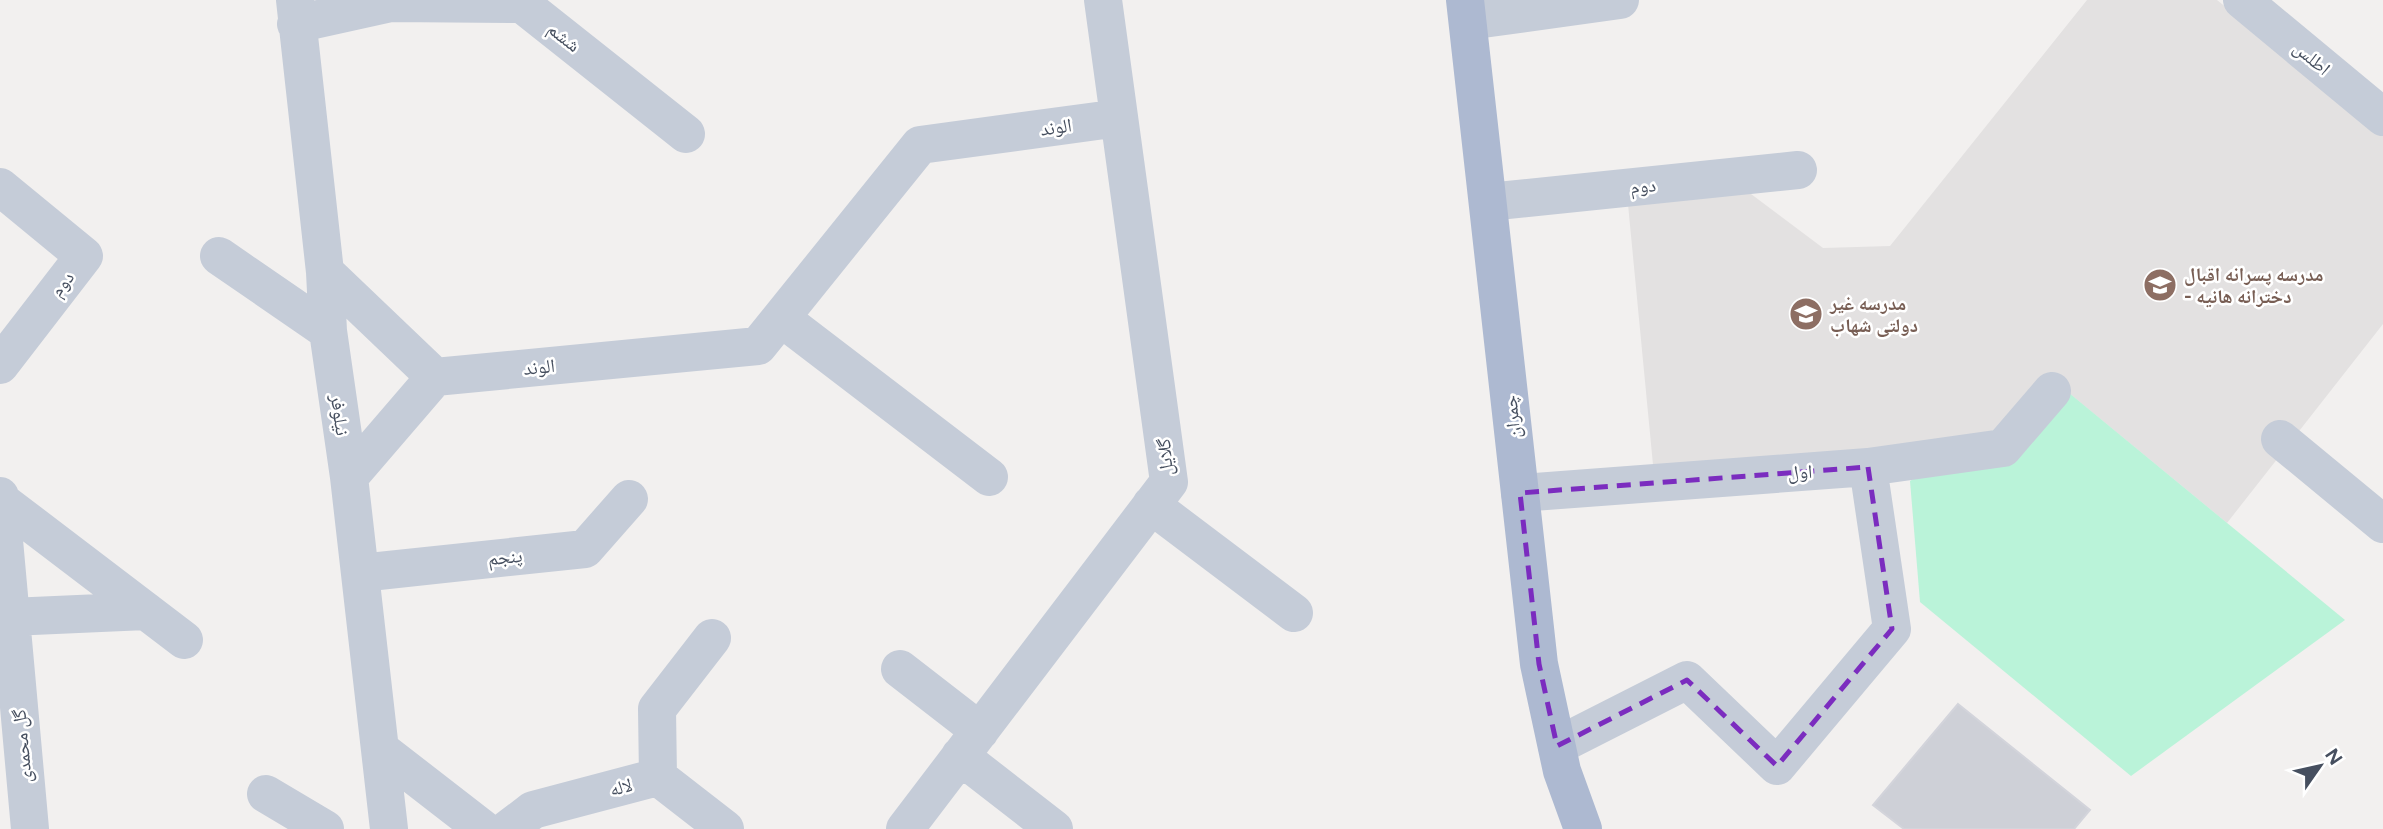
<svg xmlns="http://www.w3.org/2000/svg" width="2383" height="829" viewBox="0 0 2383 829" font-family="Figtree,'Noto Naskh Arabic',sans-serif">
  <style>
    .education { fill: #e3e1e1 }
    .green { fill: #baf3d9 }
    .building { fill: #ced0d7; stroke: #d3d4db; stroke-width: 2 }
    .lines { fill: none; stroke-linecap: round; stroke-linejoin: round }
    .minor { stroke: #c5ccd8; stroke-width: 38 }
    .major { stroke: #adb9d1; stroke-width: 38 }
    .marked { fill: none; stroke: #7b2cbf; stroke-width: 5; stroke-dasharray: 14 9; stroke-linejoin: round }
    .labels { text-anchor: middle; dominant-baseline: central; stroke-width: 5; stroke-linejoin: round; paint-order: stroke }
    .street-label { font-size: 19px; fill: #464f5f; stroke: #fff }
    .education-label { font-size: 19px; font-weight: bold; fill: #785e54; stroke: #fff; text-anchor: start }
  </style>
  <rect width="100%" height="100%" fill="#f2f0ef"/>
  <!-- education -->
  <path class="education" d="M2087,0h130l166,134v190l-156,199 -174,-143 -53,60 -346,35 -27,-281 108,-12 88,66 67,-2z"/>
  <!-- green -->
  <path class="green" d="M2063,388l282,232 -214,156 -211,-174 -10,-121z"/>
  <!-- building -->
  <path class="building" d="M1958,704l132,106 -16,19h-170l-31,-24z"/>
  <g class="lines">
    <!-- minor -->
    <path class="minor" d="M295,0l30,272 3,59 21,146 40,352
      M2242,0l141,117
      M1468,21l152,-21
      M296,24l95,-21 131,1 164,130
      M0,187l84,69 -84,109
      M1488,202l310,-32
      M219,256l109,75
      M325,272l110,105 323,-31 162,-201 199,-27
      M781,318l208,159
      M2280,439l103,85
      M349,477l86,-100
      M1520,493l348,-26 135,-19 49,-57
      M0,496l30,333
      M0,500l184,140
      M1151,505l143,108
      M360,573l225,-24 44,-50
      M10,617l136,-6
      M900,669l80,62
      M1557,746l130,-66 90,86 115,-137 -24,-162
      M381,750l102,79
      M960,756l94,73
      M658,777l-1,-68 55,-71
      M266,794l59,35
      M508,829l25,-19 125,-33 67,52
      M905,829l264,-347 -66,-482"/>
    <!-- major -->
    <path class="major" d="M1465,0l74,664 23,107 21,58"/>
  </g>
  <!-- marked area -->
  <path class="marked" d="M1868,467l24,162 -115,137 -90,-86 -130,66 -18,-82 -19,-171z"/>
  <!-- icons -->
  <defs>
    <symbol id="school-disc" viewBox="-11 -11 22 22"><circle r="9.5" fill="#8d6e63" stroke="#fff"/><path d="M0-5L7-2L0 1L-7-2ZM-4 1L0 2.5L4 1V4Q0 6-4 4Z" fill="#fff"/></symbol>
  </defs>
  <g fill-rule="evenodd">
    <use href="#school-disc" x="2141" y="266" width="38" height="38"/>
    <use href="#school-disc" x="1787" y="295" width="38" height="38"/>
  </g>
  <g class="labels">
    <!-- street labels -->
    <g class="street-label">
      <text transform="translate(564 37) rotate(38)">ششم</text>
      <text transform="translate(2312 58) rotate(40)">اطلس</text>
      <text transform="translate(1056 127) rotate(-8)">الوند</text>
      <text transform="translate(1643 186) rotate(-6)">دوم</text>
      <text transform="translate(62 284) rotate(-53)">دوم</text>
      <text transform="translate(539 367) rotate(-6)">الوند</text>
      <text transform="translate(340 415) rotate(82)">نیلوفر</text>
      <text transform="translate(1512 417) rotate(-96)">چمران</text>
      <text transform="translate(1165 457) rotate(-95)">گلایل</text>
      <text transform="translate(1800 472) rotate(-4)">اول</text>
      <text transform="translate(505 557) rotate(-6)">پنجم</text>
      <text transform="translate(22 746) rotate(-95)">گل محمدی</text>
      <text transform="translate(621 787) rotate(-15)">لاله</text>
    </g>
    <!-- education labels -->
    <g class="education-label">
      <text x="2184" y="274">مدرسه پسرانه اقبال<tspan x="2184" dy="22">- دخترانه هانیه</tspan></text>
      <text x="1830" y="303">مدرسه غیر<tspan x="1830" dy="22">دولتی شهاب</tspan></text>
    </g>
  </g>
  <!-- north arrow -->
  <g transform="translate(2320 766) rotate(56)" stroke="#ffffff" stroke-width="5" paint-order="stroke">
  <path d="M0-5L12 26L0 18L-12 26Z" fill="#464f5f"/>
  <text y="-10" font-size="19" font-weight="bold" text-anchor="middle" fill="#464f5f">N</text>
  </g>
</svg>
